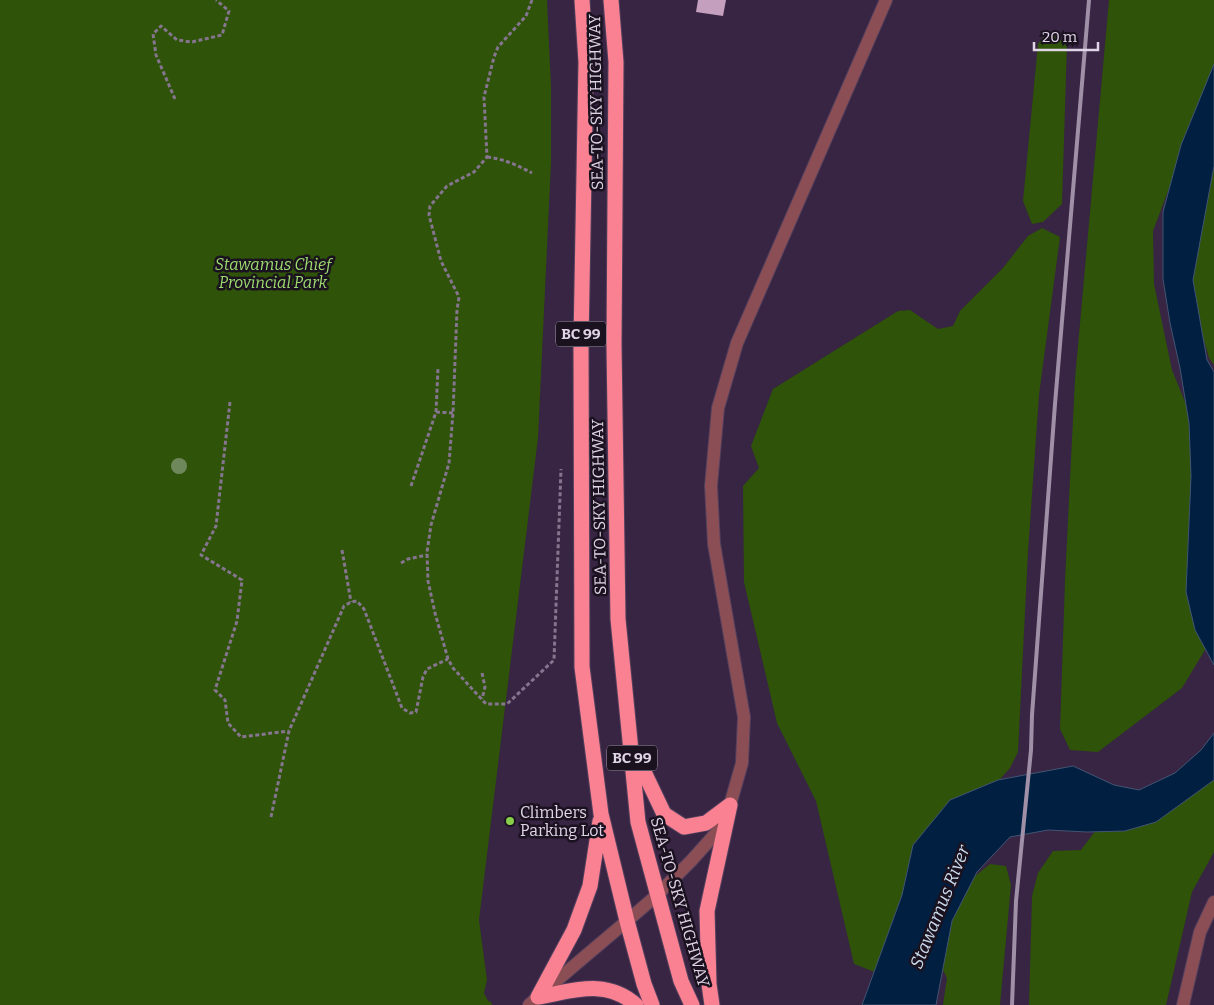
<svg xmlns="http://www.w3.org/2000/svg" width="1214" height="1005" viewBox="0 0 1214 1005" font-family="Bitter,serif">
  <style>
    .green { fill: #2e5309 }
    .water { fill: #001f41; stroke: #435573 }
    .building { fill: #c5a0be }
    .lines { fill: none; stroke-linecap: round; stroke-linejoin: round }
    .lane-casing { stroke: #53405d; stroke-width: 14 }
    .street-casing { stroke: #53405d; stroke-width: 14 }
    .highway-casing { stroke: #53405d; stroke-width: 17 }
    .path { stroke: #85758e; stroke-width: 3; stroke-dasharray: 4 2.5; stroke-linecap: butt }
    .lane { stroke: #8c4e55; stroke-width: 12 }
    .street { stroke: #8c4e55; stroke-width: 12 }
    .highway { stroke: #fa8191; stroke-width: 15 }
    .rail { stroke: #9f90a8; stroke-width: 4 }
    .tree { fill: #6f885b }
    .poi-dot { fill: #87cf4a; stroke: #1b1220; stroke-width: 2 }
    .labels { text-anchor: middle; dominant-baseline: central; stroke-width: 5; stroke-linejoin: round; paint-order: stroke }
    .shield { fill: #1b1220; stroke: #a59aab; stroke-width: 1 }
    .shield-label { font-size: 15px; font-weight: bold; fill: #e0d4e7 }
    .street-label { font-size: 16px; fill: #e0d4e7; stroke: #1b1220 }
    .park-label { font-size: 16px; font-style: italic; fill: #9cda6e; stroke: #1b1220 }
    .poi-label { font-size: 16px; fill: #e0d4e7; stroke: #1b1220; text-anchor: start }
    .water-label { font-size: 18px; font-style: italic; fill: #cadaec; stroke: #1b1220 }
  </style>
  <rect width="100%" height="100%" fill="#382443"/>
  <!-- green -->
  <path class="green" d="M0,0h547l4,87v76l-13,275 -59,482 8,60 -3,13 4,8 3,1 1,3h-492z
    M1109,0h105v69l-61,162 1,53 18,86 26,64 13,206 -29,48 -84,64 -28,-2 -10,-21 5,-149 10,-201z
    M1048,31l19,13 -5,160 -19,18 -11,2 -9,-23 15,-157z
    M1214,166v199l-5,-7 -22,-80 18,-97z
    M1042,228l18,9 -21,158 -11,157 -10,200 -8,16 -24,27 -109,178 -23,-9 -38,-163 -39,-78 -33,-141 -1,-96 16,-18 -8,-22 22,-57 125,-78 12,-1 28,19 15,-3 7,-15 43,-43 25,-32z
    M1214,769v83l-22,40 -26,113h-137l3,-109 6,-23 15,-22 28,-1 18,-24z
    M990,864l16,2 5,19 -11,120h-57l4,-27 -15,-30 28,-60z"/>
  <!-- water -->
  <path class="water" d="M1214,64v102l-21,114 14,80 7,12v293l-19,-35 -9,-38 5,-116 -2,-53 -9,-55 -10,-45 -7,-44v-67l18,-67z
    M1214,733v47l-58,42 -31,9 -38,1 -39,-2 -38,7 -33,35 -25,49 -16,84h-74l40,-110 11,-50 37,-45 48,-20 75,-14 41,19 25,5 36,-17 26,-23z"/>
  <!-- building -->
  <path class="building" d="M698,0h28l-3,16 -27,-4z"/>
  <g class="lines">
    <defs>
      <path id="lane" d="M657,895l34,-34 26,-29 13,-27 12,-42 2,-46 -30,-173 -3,-58 7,-78 19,-65 149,-343"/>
      <path id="street" d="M529,1005c42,-38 86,-73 128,-110
        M1183,1005l17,-73 14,-30"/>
      <path id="highway" d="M582,0l4,62 -5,280 1,325 19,147 26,107 17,63 8,21
        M611,0l5,62 -2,283 4,274 20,203 43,159 11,24
        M635,753l29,61 20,13 22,-4 24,-18
        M538,997l36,-67 16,-44 10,-65
        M538,997c35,-6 68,-19 98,8
        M712,1005l-3,-21 -2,-73 23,-106"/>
    </defs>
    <!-- lane casing -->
    <use href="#lane" class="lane-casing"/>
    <!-- street casing -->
    <use href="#street" class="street-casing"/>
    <!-- highway casing -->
    <use href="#highway" class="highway-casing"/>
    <!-- path -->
    <path class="path" d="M532,0l-6,16 -28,31 -4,10 -10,40 3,60 -13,15 -27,14 -17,20 -1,9 12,46 18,36 -2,13 -4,103 -4,50 -18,62 -4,27 1,29 7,32 13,46 5,9 33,36h21l47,-44 7,-191
      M175,99l-19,-44 -3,-21 8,-8 16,14 15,2 30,-7 7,-24 -13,-11
      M487,157c17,2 30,8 45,16
      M230,402l-14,124 -15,29 41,25 -5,41 -22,69 10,10 3,23 13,14 48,-6
      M436,412l17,1
      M411,486l25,-74 2,-44
      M342,550l9,52
      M401,563l7,-4 19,-4
      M482,673l3,14 -3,12
      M271,817l18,-86 55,-125 7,-4 6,-1 7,8 38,99 8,5 6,-1 7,-35 4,-8 21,-10"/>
    <!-- lane -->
    <use href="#lane" class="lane"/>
    <!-- street -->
    <use href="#street" class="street"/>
    <!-- highway -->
    <use href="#highway" class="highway"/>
    <!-- rail -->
    <path class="rail" d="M1012,1005l4,-104 15,-151 1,-35 23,-311 34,-404"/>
  </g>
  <!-- trees -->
  <circle class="tree" cx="179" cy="466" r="8"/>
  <!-- markers -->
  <circle class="poi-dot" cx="510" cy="821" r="5"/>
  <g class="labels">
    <!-- shield labels -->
    <g class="shield">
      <rect x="556" y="321.5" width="50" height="25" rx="4"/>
      <rect x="607" y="745.5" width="50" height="25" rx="4"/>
    </g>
    <g class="shield-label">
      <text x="581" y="334">BC 99</text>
      <text x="632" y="758">BC 99</text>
    </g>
    <!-- street labels -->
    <g class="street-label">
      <text transform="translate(596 102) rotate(-91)">SEA-TO-SKY HIGHWAY</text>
      <text transform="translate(599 507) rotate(-91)">SEA-TO-SKY HIGHWAY</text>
      <text transform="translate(680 902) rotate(74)">SEA-TO-SKY HIGHWAY</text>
    </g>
    <!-- park labels -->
    <g class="park-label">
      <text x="273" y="264">Stawamus Chief<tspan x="273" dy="18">Provincial Park</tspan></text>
    </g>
    <!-- poi labels -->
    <g class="poi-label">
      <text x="520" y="812">Climbers<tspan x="520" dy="18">Parking Lot</tspan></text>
    </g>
    <!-- water labels -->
    <g class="water-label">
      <text transform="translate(940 907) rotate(-68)">Stawamus River</text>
    </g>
  </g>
  <!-- scale -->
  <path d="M1034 42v8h64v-8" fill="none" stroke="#e0d4e7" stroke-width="2.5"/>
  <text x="1042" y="42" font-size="15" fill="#e0d4e7" stroke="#1b1220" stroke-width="4" paint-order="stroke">20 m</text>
</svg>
